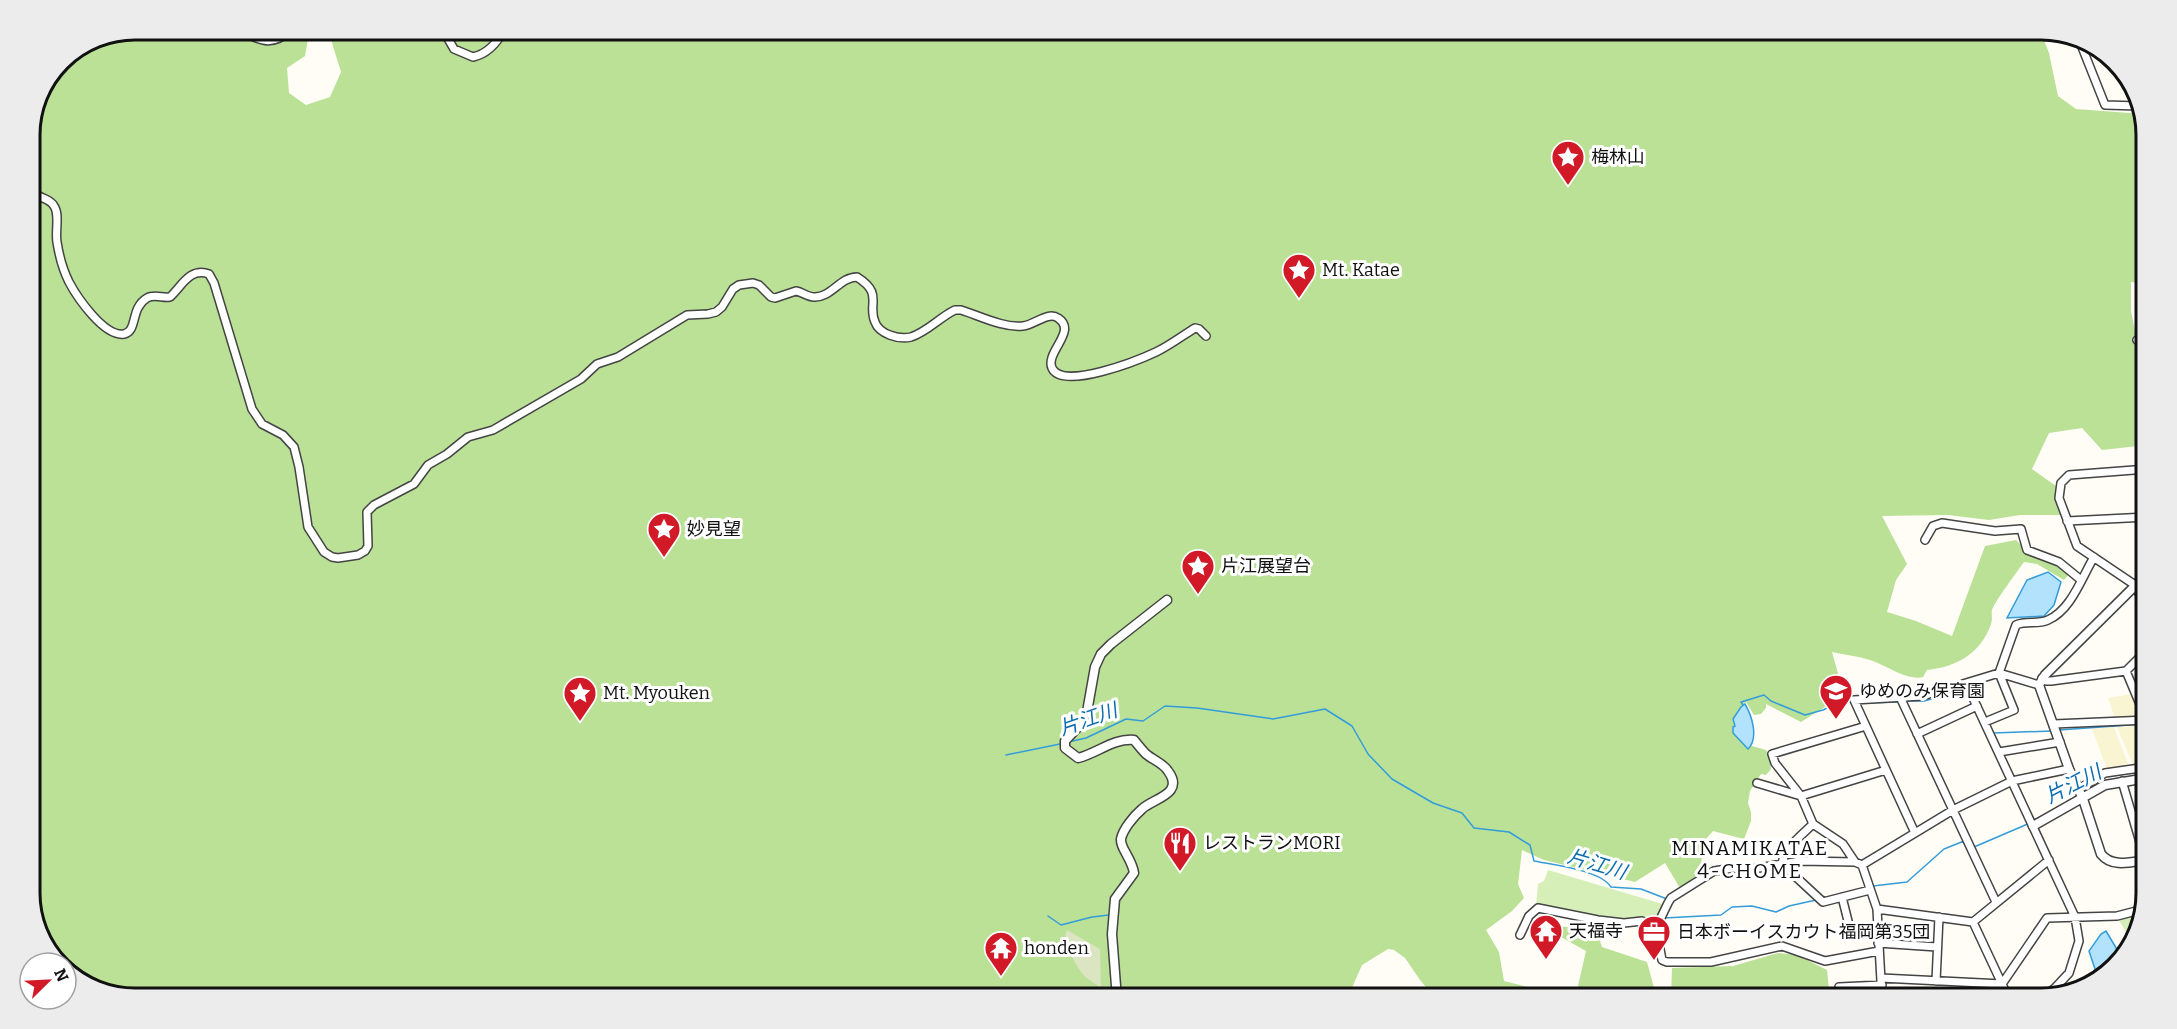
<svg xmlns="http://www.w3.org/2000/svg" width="2177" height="1029" viewBox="0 0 2177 1029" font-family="Bitter,'Noto Sans JP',serif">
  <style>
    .farmland { fill: #f9f4d1 }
    .green { fill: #d6efb9 }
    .forest { fill: #bae196 }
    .cemetery { fill: #dbe5c1 }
    .water { fill: #b3e3fc; stroke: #339cdb; stroke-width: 1.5 }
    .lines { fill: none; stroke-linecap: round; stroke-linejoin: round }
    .stream { stroke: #339cdb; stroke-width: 1.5 }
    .minor-casing { stroke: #444; stroke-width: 10 }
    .tertiary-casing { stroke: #444; stroke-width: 11 }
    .minor { stroke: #fff; stroke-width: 7 }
    .tertiary { stroke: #fff; stroke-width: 8 }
    .labels { text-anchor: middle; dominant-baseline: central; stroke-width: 6; stroke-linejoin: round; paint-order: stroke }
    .poi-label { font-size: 18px; fill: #111; stroke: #fff; text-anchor: start }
    .water-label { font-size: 20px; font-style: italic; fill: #0b6db1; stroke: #fff }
    .neighbourhood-label { font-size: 20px; letter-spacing: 1.5px; fill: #111; stroke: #fff }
    .rim { fill: none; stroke: #111; stroke-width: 3 }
  </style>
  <rect width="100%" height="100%" fill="#fffdf5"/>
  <!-- farmland -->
  <path class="farmland" d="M2131,694l7,18 -1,6h-22l-7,-20z
    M2144,726l3,6v33h-14l-16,-38z
    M2114,727l14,37 -21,5 -15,-40z"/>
  <!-- green -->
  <path class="green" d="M1548,870l118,35 -9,17 -58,-4 -63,-12 2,-22 6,-3z
    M2144,911l-5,23 -7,8 -15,-25z"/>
  <!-- forest -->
  <path class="forest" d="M135,30h169l4,9 -3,17 -18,12 2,25 17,12 24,-8 11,-25 -13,-42h1712l9,23 9,43 18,13 66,5 5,15v155l-16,-2v29l8,41 8,23v70l-45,5 -20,-22 -33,5 -17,36 24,17 6,29h-42l-31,5 -41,-5 -66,1 25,48 -11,16 -9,32 29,9 36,15 33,-90 31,-6 12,12 34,15 7,7 -5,6 -27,-16 -13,-2c-7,10 -29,39 -32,48 -1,4 1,9 -1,14 -10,29 -34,43 -64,46l-4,7c-16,4 -37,-12 -53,-17 -12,-4 -25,-5 -38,-8l12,43 -43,27 -35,-18v4l-5,6 -7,1 -8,-13 -12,17v10l18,17 14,4 4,8 1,11 -5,6 -5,-1 -11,17 -2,12 3,9v9l-7,18 -31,-8 -9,10 -4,32 -20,15 -15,-25 -30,19 -91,-22 -22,-10 -4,34 6,14 -12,13 -26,19 13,22 5,29 71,18h-139l-16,-19 -15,-22 -11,-8 -6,-1 -26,16 -15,34h-1212l-40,-8 -29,-24v-4c-21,0 -30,-45 -36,-62v-772l31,-68 34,-23z
    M1540,925l56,4 6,18 45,15 10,37h-82l11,-48z
    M1778,953l19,2 30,15 3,29h-159l1,-31 61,-2z"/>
  <!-- cemetery -->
  <path class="cemetery" d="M1067,930l33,19 1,39c-6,-5 -15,-9 -19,-15 -7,-9 -21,-34 -15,-43z"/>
  <!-- water -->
  <path class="water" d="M2048,572l13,10 -7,23 -10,11 -37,2 20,-38z
    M1745,704c7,12 14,34 3,45l-15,-16v-6l2,-1 -2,-7 8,-12z
    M2106,931l15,25 -21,25 -14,5 9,-17 -6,-18 12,-17z"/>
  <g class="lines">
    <!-- stream -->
    <path class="stream" d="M1907,701h17l42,-11
      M1862,703l37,-1
      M1743,705l-2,-3 23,-7 7,6 34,14 18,-5 19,-9h9
      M2059,730l85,-6 3,5
      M1993,733l58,-2
      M1068,742l18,-4 40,-19 17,2 22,-15 32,2 76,11 52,-10 27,17 16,28 24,25 41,24 29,10 12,15 35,4 21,13 4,16c20,4 66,9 77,26l30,2 26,10
      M1006,755l54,-11
      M2084,793l19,-12 44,-7
      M2034,820l14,-7
      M1974,847l56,-24
      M1873,886l34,-4 37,-33 20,-8 2,6
      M1824,898l33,-8
      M1048,916l13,9 31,-8 17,-2
      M1664,918l57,-3 11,-8 20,-1 24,6 13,-6 27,-6"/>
    <defs>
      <path id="minor" d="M238,30c22,10 33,18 53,0
        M443,30l11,19 19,8c14,-3 24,-14 31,-27
        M2078,37l27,68 34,1
        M2128,76l4,8
        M30,185c3,4 5,8 9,11 5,3 12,4 15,10 6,8 1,26 3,36 2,13 6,28 12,40 8,15 35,55 55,52 14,-3 6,-26 23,-36 7,-4 15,0 23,-1 12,-11 20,-30 39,-23l5,9 38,126 10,15 21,11 11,12 5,20 9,60 16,25 8,5 6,1 20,-3 7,-4 3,-5 -1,-34 7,-7 40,-21 14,-19 19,-11 21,-17 25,-7 88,-51 16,-15 21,-7 69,-42 21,-1 8,-2 6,-5 11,-18 6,-4 14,-2 6,2 12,12 4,1 21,-7c6,1 12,6 18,6 17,1 26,-20 43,-20 27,17 10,27 18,45 4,12 24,18 36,15 16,-5 29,-20 44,-27h6c19,6 42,18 62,16 11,-1 25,-15 35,-8 20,13 -13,34 -6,50 10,23 87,-8 104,-16 13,-6 26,-16 39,-24l4,1 7,7
        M2137,340l10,-3
        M2147,469l-78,6 -8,8 -2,15 18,48 55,37 5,6 10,22
        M2067,521l80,-4
        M1925,540l8,-14 9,-3 53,8 26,-2 6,21 32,12 22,18
        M2126,671l21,50
        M2042,678l4,3h5l75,-10 21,-21
        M1966,683l-44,13 -68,4 61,133 38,-23 59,-29 57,-12
        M2039,685l-40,-12 -33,10 109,234 4,24 -10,32 -14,15 -14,11
        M1900,697l96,205
        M1985,722l29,-12 -15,-37 17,-48c10,-5 22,0 32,-5 23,-10 33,-41 46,-63
        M2054,724l93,-4
        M1866,726l-94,28 3,9 26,33 12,28c-11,11 -29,24 -31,40l41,38 47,-12
        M1917,734l60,-28
        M1999,752l61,-10
        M2122,781l25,85
        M1757,783l44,13 85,-26
        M2079,789l26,-16 42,-6
        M1813,824l30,20 12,18
        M1862,865l15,44 5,90
        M1842,897l8,32 3,2 24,-6
        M1877,909l96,13 76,-62
        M1973,922l36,77
        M1520,935l9,-19 9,-8 60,12 26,3 18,-2 7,3h10
        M1878,943l59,4
        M1879,951l-54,10 -43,-15 -71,16h-44l-5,-2 -6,-32 12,-25 3,-5 43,-27 19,-3 20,1 47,-8 55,1 7,3 53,-32
        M1881,978l121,6 45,-66 70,-2 27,-7
        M1936,981l3,-64
        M1840,999l-1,-12 43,-2"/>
      <path id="tertiary" d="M2147,574l-102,101 -6,10 30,84 14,30 18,55c11,14 30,8 46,6
        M2033,826l72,-41 42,-7
        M1117,999l-5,-65 3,-35 19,-26c-2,-14 -14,-25 -13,-34 2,-10 13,-23 21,-30 12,-11 43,-15 26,-38 -5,-8 -15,-11 -22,-17 -4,-4 -8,-9 -12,-14 -21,-2 -36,13 -56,18l-13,-10v-7l15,-16 7,-13 8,-45 6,-13 10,-10 56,-44"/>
    </defs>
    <!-- minor casing -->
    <use href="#minor" class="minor-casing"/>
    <!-- tertiary casing -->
    <use href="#tertiary" class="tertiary-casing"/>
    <!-- minor -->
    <use href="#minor" class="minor"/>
    <!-- tertiary -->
    <use href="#tertiary" class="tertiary"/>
  </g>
  <!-- icons -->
  <defs>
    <symbol id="sight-pin" viewBox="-11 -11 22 30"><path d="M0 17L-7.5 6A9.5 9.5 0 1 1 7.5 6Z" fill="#d11927" stroke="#fff"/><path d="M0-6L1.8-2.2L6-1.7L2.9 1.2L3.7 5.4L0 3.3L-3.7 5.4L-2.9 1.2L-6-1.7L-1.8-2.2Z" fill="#fff"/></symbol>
    <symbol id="school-pin" viewBox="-11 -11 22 30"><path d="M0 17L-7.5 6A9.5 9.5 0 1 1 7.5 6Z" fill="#d11927" stroke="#fff"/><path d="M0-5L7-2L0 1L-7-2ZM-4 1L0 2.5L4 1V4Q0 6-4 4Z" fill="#fff"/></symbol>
    <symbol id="restaurant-pin" viewBox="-11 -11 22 30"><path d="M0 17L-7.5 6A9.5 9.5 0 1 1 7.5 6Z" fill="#d11927" stroke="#fff"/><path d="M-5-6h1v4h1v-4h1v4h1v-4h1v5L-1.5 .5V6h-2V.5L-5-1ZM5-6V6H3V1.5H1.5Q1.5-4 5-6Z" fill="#fff"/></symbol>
    <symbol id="temple-pin" viewBox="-11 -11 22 30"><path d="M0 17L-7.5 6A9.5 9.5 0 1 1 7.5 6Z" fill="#d11927" stroke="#fff"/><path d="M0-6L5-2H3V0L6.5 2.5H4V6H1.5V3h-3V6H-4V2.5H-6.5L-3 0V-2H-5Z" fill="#fff"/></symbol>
    <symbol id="office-pin" viewBox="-11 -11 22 30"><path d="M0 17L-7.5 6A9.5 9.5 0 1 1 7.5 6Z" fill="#d11927" stroke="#fff"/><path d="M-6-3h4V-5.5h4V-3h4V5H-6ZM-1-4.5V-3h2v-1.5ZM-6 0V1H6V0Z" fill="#fff"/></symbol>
  </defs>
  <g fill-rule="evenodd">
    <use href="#sight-pin" x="1549" y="138" width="38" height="52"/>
    <use href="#sight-pin" x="1280" y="251" width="38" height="52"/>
    <use href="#sight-pin" x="645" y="510" width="38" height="52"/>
    <use href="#sight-pin" x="1179" y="547" width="38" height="52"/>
    <use href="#school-pin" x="1817" y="672" width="38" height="52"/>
    <use href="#sight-pin" x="561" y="674" width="38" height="52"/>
    <use href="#restaurant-pin" x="1161" y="824" width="38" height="52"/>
    <use href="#temple-pin" x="1527" y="912" width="38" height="52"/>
    <use href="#office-pin" x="1635" y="913" width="38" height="52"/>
    <use href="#temple-pin" x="982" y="929" width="38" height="52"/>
  </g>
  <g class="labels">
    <!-- poi labels -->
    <g class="poi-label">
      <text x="1591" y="157">梅林山</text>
      <text x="1322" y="270">Mt. Katae</text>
      <text x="687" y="529">妙見望</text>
      <text x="1221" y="566">片江展望台</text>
      <text x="1859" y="691">ゆめのみ保育園</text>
      <text x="603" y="693">Mt. Myouken</text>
      <text x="1203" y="843">レストランMORI</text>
      <text x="1569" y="931">天福寺</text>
      <text x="1677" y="932">日本ボーイスカウト福岡第35団</text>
      <text x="1024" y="948">honden</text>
    </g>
    <!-- water labels -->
    <g class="water-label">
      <text transform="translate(1088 719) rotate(-19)">片江川</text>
      <text transform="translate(2073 784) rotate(-27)">片江川</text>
      <text transform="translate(1597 864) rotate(17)">片江川</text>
    </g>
    <!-- neighbourhood labels -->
    <g class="neighbourhood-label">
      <text x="1750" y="848">MINAMIKATAE<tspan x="1750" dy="23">4-CHOME</tspan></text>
    </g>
  </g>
  <!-- crop -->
  <path d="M0 0H2177V1029H0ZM135 40H2041A95 95 0 0 1 2136 135V893A95 95 0 0 1 2041 988H135A95 95 0 0 1 40 893V135A95 95 0 0 1 135 40Z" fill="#ececec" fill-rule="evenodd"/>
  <path class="rim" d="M135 40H2041A95 95 0 0 1 2136 135V893A95 95 0 0 1 2041 988H135A95 95 0 0 1 40 893V135A95 95 0 0 1 135 40Z"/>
  <!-- north arrow -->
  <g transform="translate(48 981) rotate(66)"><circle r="28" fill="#ffffff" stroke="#a0a0a0" stroke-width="1.5"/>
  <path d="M0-4.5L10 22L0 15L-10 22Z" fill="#d11927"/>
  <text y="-9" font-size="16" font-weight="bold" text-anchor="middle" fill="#111111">N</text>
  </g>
</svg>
